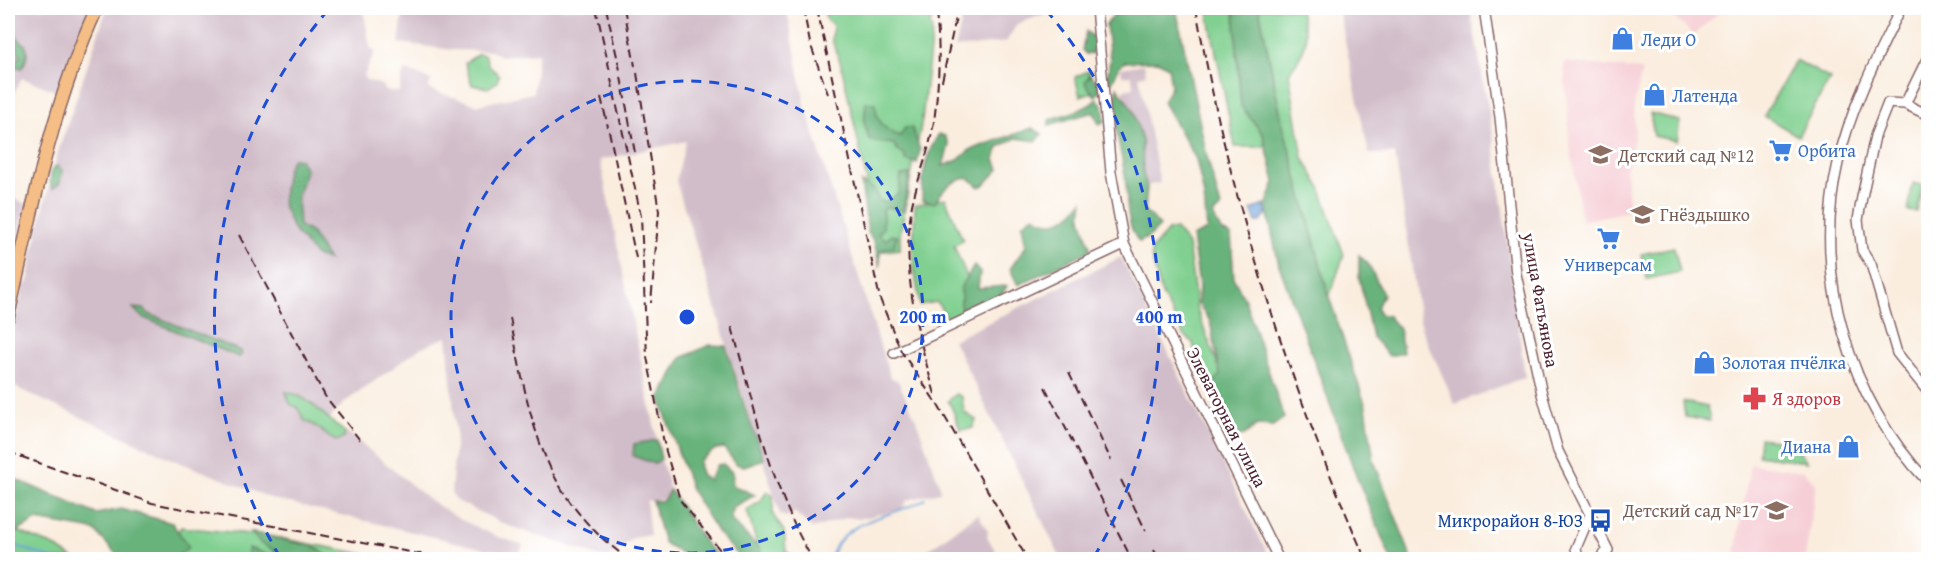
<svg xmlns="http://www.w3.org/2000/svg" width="1936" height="567" viewBox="0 0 1936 567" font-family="'Gentium Book Plus',serif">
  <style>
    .built { fill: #f6cfd6 }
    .industrial { fill: #d1bdc9 }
    .green { fill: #81d091; stroke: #66785e; stroke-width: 1.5 }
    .forest { fill: #68b27b; stroke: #596853; stroke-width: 1.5 }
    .water { fill: #6da1d9; stroke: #5c6082; stroke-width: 1.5 }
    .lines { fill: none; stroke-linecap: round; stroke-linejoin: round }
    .stream { stroke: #6da1d9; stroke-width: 2 }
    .minor-casing { stroke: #88676a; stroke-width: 12 }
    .major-casing { stroke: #88676a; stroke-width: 15 }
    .minor { stroke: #fff; stroke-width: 9 }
    .major { stroke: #f5be86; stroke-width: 12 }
    .rail { stroke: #4a1f2b; stroke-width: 2; stroke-dasharray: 9 4.5; stroke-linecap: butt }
    .ring { fill: none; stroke: #1d4ed8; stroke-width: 3; stroke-dasharray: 10 8 }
    .labels { text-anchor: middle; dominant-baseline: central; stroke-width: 6; stroke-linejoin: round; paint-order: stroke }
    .shop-label { font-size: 18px; fill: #366cbe; stroke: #fff; text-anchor: start }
    .education-label { font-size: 18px; fill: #785e54; stroke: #fff; text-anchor: start }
    .street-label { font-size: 18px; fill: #4a1f2b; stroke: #fff }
    .health-label { font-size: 18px; fill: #be3a42; stroke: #fff; text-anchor: start }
    .transit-label { font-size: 18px; fill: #164399; stroke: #fff; text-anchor: end }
    .centre { fill: #1d4ed8; stroke: #fff; stroke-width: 3 }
    .ring-label { font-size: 18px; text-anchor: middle; font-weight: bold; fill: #1d4ed8; stroke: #fff; stroke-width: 6; stroke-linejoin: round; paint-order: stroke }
  </style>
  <rect width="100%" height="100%" fill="#fff"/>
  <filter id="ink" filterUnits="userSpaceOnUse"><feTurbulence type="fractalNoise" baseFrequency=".0167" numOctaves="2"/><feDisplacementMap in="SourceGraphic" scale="12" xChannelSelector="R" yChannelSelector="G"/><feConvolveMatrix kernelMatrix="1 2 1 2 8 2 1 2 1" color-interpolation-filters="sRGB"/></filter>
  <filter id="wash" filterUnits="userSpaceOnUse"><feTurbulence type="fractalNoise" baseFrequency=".008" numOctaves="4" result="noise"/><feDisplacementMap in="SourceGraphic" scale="24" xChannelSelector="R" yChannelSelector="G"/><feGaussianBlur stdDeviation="1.35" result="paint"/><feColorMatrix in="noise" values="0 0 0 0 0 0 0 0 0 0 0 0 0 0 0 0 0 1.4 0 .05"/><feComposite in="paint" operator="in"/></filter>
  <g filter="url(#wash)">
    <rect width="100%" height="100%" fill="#faedde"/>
    <!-- built -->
    <path class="built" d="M1662,8h62l-30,27z
      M1564,62l78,8 -8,37 1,28 -9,35 3,41 -47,10 -13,-81z
      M1750,464l54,7 12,13 -11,75h-71z"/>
    <!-- industrial -->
    <path class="industrial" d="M8,8h82l-28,82 -6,1 -34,-13 -14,26z
      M107,8h256l7,39 5,5 -11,24 2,4 16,5 3,6 14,1 5,-23 27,11 -3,9 50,16 55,-12 5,-40 -38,3 -8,-5 -39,-1 -54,-7 4,-30 -5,-1v-4h402l-12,7 17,90 85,272 8,4 17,36 25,69v6l-33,8 -5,9 -43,10 -11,-2 -36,12 -17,-17 -8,5 -7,-2 -104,-334 10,-40 -86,19 61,299 11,39 -26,3 4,34 -17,3 -25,21 -102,-34 -49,-24 -6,-8 5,-59 -9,-97 -25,10 -77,55 -17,18 23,15 79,65 29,19 39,18 25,8 -5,12 -245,-58 -99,-39 -153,-70 -13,-8v-29l15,-65 6,-8 3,-25 26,-103z
      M965,8h121l-39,5 -30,11 -11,18 -51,6z
      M1338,8h132l22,121 33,248 -70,27 -34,-76 -26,-174h-26z
      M1144,64l2,10 -7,2 21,107 -19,4 -18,-97 11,-3 -3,-12 -9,1 -1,-8z
      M8,195l18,9 -18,82z
      M1121,257l149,302h-209l-108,-219z
      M978,514l10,17 -1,6 14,22h-86z"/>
    <!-- green -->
    <path class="green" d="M827,8h102l3,12 -2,3 2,9 -10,88 -22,114v15l-22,3 -3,-34 -34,-154 -9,-24 1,-16 -6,-3 -2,-7z
      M1207,8h27l7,98 22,28 3,13h-31z
      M1259,8h40c10,31 10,39 -10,65l14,85 17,29 24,68 -15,42 -47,-175z
      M478,54l7,1 4,11 10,9 -2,7 -9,6 -16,-3 -7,-22z
      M1796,60l34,19 -32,57 -34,-20z
      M1090,70l3,22 -13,4 -5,-19z
      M1650,113l30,8 -3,20 -23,-5z
      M1913,183l9,2 -5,27 -9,-1z
      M945,198l18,42 -9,6 25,59 -31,14 -11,-17 -17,3 -7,-43 2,-57z
      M1176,229l12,16 9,65 27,71 -13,4 -12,-14 -6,-28 -10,-9 -21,-39 -11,-39 1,-7 17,-19z
      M1674,247l6,25 -33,7 -6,-25z
      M286,392c24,4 40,27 59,40l-1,6 -8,3c-14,-6 -13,-14 -31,-20l-8,-14 -7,-3z
      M956,394l6,3 2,15 12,8 -3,8 -12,2c-6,-9 -6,-19 -13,-29z
      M1683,402l24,5 3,14 -25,-4z
      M1760,438l32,4 15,20 -49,-7z
      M767,491l6,5v19l11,16 2,20 11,8h-36l-14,-49 13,-8z
      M181,527l88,9 121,23 -231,1z
      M17,531l37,15 20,13h-66v-22z"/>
    <!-- forest -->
    <path class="forest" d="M1119,8h57l31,149 14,50 -8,8 8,16 10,4 3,44 11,21 39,118 -11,8 -16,-1 -14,11 -17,-1 -11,-26 -4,-24 9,-10 -10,-54 -12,-18 1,-17 -7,-49 15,-7 -3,-34 -8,-37 -33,-57 8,-16 -3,-19 -10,-6 -33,1 -6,5 -7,15 -5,-2 3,-21 -4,-34z
      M1234,8h25l23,114 47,175 37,110 8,54 38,98h-21l-34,-81 -78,-213 -13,-59 9,-24 -12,-48 -22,-28z
      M8,30c14,13 27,15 14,38l-11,-2 -3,-4v-6l9,3 3,-2 -4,-13 -8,-1z
      M1086,31l11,9 -5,14h-6l-4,-4z
      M1089,75l8,6 3,11 -5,4 -10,-13z
      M1117,87l16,23 9,31 1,32 4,14 -2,24 15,15 -11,11 -10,5c-16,-20 -10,-49 -15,-72 -5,-28 -13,-54 -7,-83z
      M1097,99l6,6 2,16 -6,3 -5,-11h-4l-41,12v-5c18,-7 34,-8 48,-21z
      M866,102l9,2c2,18 8,25 25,32l5,-8h7l8,22 -3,13 -12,-3v-5l-7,-4 -4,-7 -19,-2 -6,-3 -5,-17z
      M1032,128l10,6 -5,7 -21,-3 -17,9 -4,12 4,10 -15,16 -5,2 -10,-9c-18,2 -26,11 -34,25l-13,-3c0,-25 3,-45 17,-66l6,2 4,9 -6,21 15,-6 12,-10z
      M293,158l7,1 6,11 -9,27 2,29 12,6 17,28 -12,-4 -23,-27 -11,-26 5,-33z
      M57,166l6,5 -4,13 -7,5 -2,-8 2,-12z
      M910,174l-7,37 -15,-4 -5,3v19l-5,5 8,6 5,-5 6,1 -3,10 -14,5v16l-6,-26 -6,-8 -7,-51 13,7 5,12 7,1 13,-9 2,-18z
      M1083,201l-2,17 10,32 -73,35 -8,-16 16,-23 -4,-22 12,-8c21,14 35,2 49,-15z
      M1359,255l10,10 14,29 -6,14 4,7h6l12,14 4,24 -14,3 -17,-19 -13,-60z
      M974,266l6,6 -2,16 29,-2c-7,15 -30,25 -46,24v-23z
      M133,308l11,1 5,5 92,37 1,3 -3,3 -97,-40z
      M710,345l16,1 20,65 18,48 -20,7 -8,-2 -12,-16 -8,1 -17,12 2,13 8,6 8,-15 6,-1 10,9 -1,12 23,10 -23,13 -1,12 29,29 1,10h-19l-24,-26 -26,-41 -32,-93 21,-41z
      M657,440l4,19 -7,5 -21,-8 1,-12z
      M8,476l88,38 25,-5 51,14 17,24 -16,12h-48l-8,-4 -23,-25 -57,-10 -29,17z
      M670,490l37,56 14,13h-30l-27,-16 -12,-42h11z
      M251,532l64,15 17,12h-80l-4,-6 1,-5 22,8 5,-5 -15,-7z"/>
    <!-- water -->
    <path class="water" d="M1264,205l3,8 -6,9h-5l-5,-12z"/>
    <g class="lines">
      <!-- stream -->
      <path class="stream" d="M8,543l48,17
        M830,560c12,-44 62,-41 95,-61"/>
    </g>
  </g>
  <g filter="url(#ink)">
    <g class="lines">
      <defs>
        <path id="minor" d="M1096,8l15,164 13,72 155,316
          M1484,8l16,109 16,157 26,120 16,57 50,99 -9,10
          M1901,8c-24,49 -51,101 -63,155 -26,113 11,236 90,319
          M1905,104l23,-47
          M1928,115l-23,-11 -17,-1 -13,33 -13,61 -4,23 4,30 9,14 26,89 31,39
          M894,353l230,-109
          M1578,560l-2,-12 14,-33"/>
        <path id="major" d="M8,317c23,-104 44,-212 89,-309"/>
      </defs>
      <!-- minor casing -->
      <use href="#minor" class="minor-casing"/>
      <!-- major casing -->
      <use href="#major" class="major-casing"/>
      <!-- minor -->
      <use href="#minor" class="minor"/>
      <!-- major -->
      <use href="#major" class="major"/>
      <!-- rail -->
      <path class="rail" d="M596,8l14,64
        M606,8l14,62
        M624,8l11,58
        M803,8l7,35 18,51
        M817,8l63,291 21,52 38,56 89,153
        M1196,8c33,189 92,376 170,552
        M637,73l22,138 -8,92
        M621,77l14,76
        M611,79l10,46
        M942,81l16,-73
        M601,97l7,30
        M622,129l19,87 6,141 18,91 15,52 48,60
        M609,131l27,127
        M239,235l86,161 35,44
        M510,318c20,99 30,180 120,242
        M732,327c22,78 39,163 81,233
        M1069,373l42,87
        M1045,387l87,173
        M935,394c-18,-60 -34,-125 -23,-189 6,-28 18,-55 22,-84 5,-36 7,-78 1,-113
        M8,452l144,51 268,51 19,6
        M1121,480l25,51
        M1154,550l5,10
        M1146,554l3,6"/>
    </g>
  </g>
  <!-- distance rings -->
  <g class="ring">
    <circle cx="687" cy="317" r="236"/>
    <path d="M280 557A472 472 0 0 1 328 10M1046 10A472 472 0 0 1 1094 557"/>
  </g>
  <!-- icons -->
  <defs>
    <symbol id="shop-bare" viewBox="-9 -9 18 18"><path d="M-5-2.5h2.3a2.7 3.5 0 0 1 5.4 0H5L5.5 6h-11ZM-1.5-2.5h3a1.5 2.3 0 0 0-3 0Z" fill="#3f7fe0" stroke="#fff" stroke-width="2.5" paint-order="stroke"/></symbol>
    <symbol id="supermarket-bare" viewBox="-9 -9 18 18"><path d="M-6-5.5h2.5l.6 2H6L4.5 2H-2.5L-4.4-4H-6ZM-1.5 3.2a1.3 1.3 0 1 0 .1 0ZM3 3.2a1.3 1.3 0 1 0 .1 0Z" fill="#3f7fe0" stroke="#fff" stroke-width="2.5" paint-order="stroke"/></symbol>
    <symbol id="school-bare" viewBox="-9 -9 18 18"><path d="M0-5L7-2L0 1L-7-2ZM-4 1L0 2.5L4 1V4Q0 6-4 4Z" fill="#8d6e63" stroke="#fff" stroke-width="2.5" paint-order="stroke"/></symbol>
    <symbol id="pharmacy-bare" viewBox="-9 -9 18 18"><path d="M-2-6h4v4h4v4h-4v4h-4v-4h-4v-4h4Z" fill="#e0444e" stroke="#fff" stroke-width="2.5" paint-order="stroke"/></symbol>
    <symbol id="bus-bare" viewBox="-9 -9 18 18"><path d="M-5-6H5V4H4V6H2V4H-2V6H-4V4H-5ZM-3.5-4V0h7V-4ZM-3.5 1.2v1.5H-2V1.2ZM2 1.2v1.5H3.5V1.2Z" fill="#1a4fb4" stroke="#fff" stroke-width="2.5" paint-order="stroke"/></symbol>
  </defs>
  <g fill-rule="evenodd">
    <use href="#shop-bare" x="1606" y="22" width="33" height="33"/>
    <use href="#shop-bare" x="1638" y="78" width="33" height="33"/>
    <use href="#supermarket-bare" x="1764" y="134" width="33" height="33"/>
    <use href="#school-bare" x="1584" y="138" width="33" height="33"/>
    <use href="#school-bare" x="1626" y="198" width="33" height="33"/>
    <use href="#supermarket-bare" x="1592" y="222" width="33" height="33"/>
    <use href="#shop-bare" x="1688" y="346" width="33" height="33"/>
    <use href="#pharmacy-bare" x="1738" y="382" width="33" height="33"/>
    <use href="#shop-bare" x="1832" y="430" width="33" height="33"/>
    <use href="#school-bare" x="1760" y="494" width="33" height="33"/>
    <use href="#bus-bare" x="1584" y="504" width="33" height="33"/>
  </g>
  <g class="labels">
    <!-- shop labels -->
    <g class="shop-label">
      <text x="1641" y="39">Леди О</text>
      <text x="1672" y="95">Латенда</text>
      <text x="1798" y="150">Орбита</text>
      <text x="1608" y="264" text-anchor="middle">Универсам</text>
      <text x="1722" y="362">Золотая пчёлка</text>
      <text x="1831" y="446" text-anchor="end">Диана</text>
    </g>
    <!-- education labels -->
    <g class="education-label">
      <text x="1618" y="155">Детский сад №12</text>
      <text x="1660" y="214">Гнёздышко</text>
      <text x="1759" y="510" text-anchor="end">Детский сад №17</text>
    </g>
    <!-- street labels -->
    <g class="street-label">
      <text transform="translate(1541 300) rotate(80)">улица Фатьянова</text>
      <text transform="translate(1227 417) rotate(63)">Элеваторная улица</text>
    </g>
    <!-- health labels -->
    <g class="health-label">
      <text x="1772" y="398">Я здоров</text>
    </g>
    <!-- transit labels -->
    <g class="transit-label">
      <text x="1583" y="520">Микрорайон 8-ЮЗ</text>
    </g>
  </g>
  <circle cx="687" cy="317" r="9" class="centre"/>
  <g class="ring-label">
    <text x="923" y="323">200 m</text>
    <text x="1159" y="323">400 m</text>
  </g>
  <!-- margin -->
  <rect width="1936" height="567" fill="none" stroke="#fff" stroke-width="30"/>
</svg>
